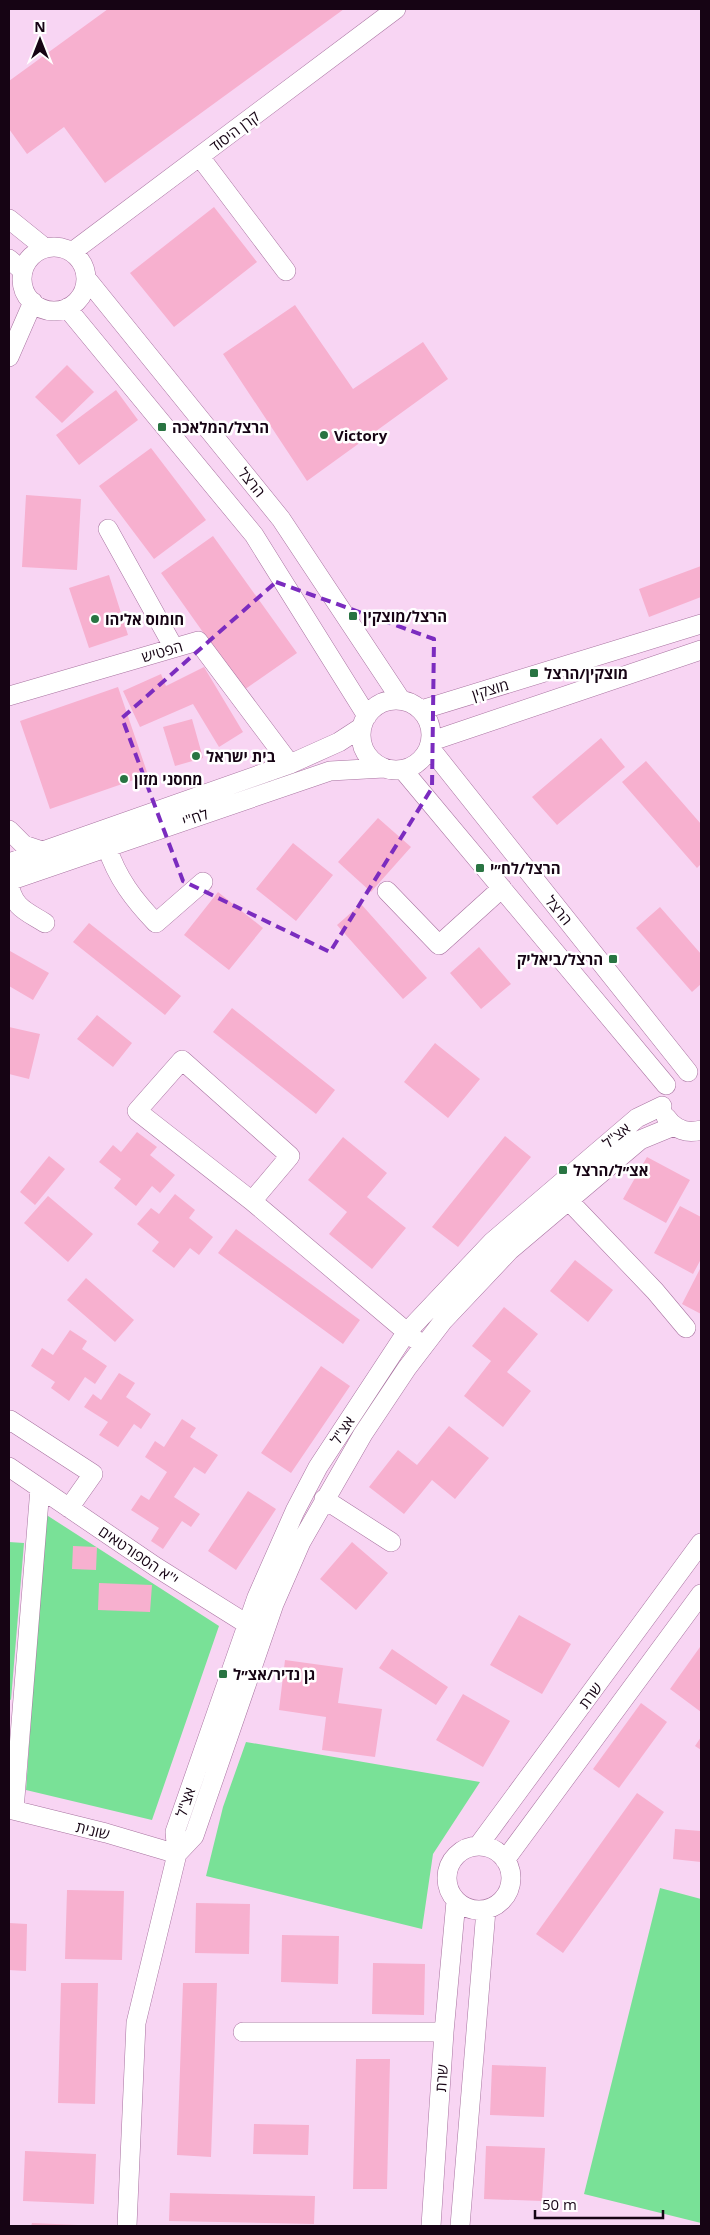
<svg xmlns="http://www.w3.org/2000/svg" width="710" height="2235" viewBox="0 0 710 2235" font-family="'Open Sans','Noto Sans Hebrew',sans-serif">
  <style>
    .green { fill: #79e197 }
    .building { fill: #f7b0cf }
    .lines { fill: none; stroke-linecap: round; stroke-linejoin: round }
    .minor-casing { stroke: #a873a0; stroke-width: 20 }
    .minor { stroke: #fff; stroke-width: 19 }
    .marked { fill: none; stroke: #7b2cbf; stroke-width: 4; stroke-dasharray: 10 6; stroke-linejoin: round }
    .poi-dot { fill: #297442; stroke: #fff; stroke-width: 2 }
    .labels { text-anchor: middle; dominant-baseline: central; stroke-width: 5; stroke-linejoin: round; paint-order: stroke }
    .street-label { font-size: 15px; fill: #160414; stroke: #fff }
    .poi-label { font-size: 15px; font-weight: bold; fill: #160414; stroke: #fff; text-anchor: start }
  </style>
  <rect width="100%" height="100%" fill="#f8d5f3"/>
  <!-- green -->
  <path class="green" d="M45,1514l174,112 -67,194 -126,-30z
    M9,1542l15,1 -13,157 -2,-1z
    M246,1742l234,40 -47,72 -11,75 -216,-53 17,-69z
    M660,1888l41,11v324l-117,-29z"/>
  <!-- building -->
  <path class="building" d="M108,9h236l-239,174 -41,-56 -37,27 -18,-25v-48z
    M214,207l43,55 -83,65 -44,-54z
    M295,305l58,84 70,-47 25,37 -141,102 -84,-127z
    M67,365l27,27 -32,31 -27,-26z
    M116,390l22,30 -59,45 -23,-30z
    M151,448l55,72 -52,39 -55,-73z
    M26,495l55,4 -4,71 -55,-3z
    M213,536l84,117 -53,37 -83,-117z
    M701,566v31l-52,20 -10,-28z
    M109,575l19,60 -39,13 -20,-60z
    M204,667l39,65 -24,15 -26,-43 -53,23 -17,-36 38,-17 5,12z
    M118,687l30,88 -98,34 -30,-88z
    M192,719l11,39 -28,8 -12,-39z
    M601,738l24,29 -68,58 -25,-28z
    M646,761l55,63v40l-4,4 -75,-86z
    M378,818l33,29 -40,45 -33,-30z
    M293,843l40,32 -37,46 -40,-32z
    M218,892l45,36 -34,42 -45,-35z
    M361,904l66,74 -24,21 -66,-74z
    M660,907l41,47v30l-9,8 -56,-64z
    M89,923l92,73 -16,19 -92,-73z
    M479,947l32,37 -30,25 -31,-36z
    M10,951l39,22 -16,27 -24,-14z
    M232,1008l103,82 -19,24 -103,-82z
    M97,1015l35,28 -19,24 -36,-28z
    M9,1027l31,7 -11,45 -20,-5z
    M435,1043l45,36 -32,39 -44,-36z
    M137,1132l20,15 -7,8 25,20 -15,18 -8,-7 -16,20 -22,-18 7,-9 -22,-17 14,-17 8,7z
    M505,1136l26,21 -73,90 -26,-20z
    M343,1137l44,36 -20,24 39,31 -34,41 -43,-35 18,-22 -39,-32z
    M49,1156l16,13 -30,36 -15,-13z
    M647,1157l43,23 -24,43 -43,-24z
    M175,1194l20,16 -6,8 24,19 -14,18 -9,-7 -16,20 -22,-17 7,-9 -22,-18 14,-16 8,6z
    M48,1196l45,38 -25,28 -44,-39z
    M680,1206l21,11v42l-8,15 -39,-21z
    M236,1229l124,91 -17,24 -125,-91z
    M575,1260l38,30 -25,32 -38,-31z
    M701,1267v47l-19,-10z
    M86,1278l48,42 -19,22 -48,-42z
    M504,1307l34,27 -31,38 24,19 -28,36 -39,-31 27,-35 -19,-15z
    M70,1330l17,11 -5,8 25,17 -12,18 -10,-7 -16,24 -18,-13 4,-6 -24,-16 11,-18 11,7z
    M321,1366l29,20 -59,87 -30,-20z
    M119,1373l16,10 -9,14 25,17 -10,15 -7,-5 -16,23 -19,-12 9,-13 -24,-15 9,-13 8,6z
    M182,1419l14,9 -6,9 28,18 -13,19 -11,-7 -20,30 26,17 -9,13 -9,-6 -19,28 -12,-8 8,-13 -28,-18 10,-15 8,5 18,-28 -22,-15 10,-16 9,6z
    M449,1426l40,32 -34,41 -23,-19 -28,34 -35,-27 29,-37 19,15z
    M248,1491l28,18 -40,61 -28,-19z
    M352,1542l36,31 -32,37 -36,-31z
    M73,1546l24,1 -1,23 -24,-1z
    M99,1583l53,2 -2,27 -52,-2z
    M519,1615l52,29 -29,50 -52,-29z
    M700,1647l1,2v63l-31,-23z
    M392,1649l56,38 -12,18 -57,-37z
    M285,1660l58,8 -5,35 44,6 -7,48 -53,-7 4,-33 -47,-7z
    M463,1694l47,27 -27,46 -47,-27z
    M641,1703l26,19 -48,66 -26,-19z
    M701,1737v13l-6,-4z
    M637,1793l27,19 -101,141 -27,-19z
    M675,1829l26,2v31l-28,-3z
    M67,1890l57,1 -2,69 -57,-1z
    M196,1903l54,1 -1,50 -54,-1z
    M9,1923l18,1 -1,47 -17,-1z
    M282,1935l57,1 -1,48 -57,-2z
    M373,1963l52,1 -1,51 -52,-1z
    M61,1983h37l-3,121 -37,-1z
    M183,1983h34l-6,174 -34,-2z
    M356,2059h34l-3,130h-34z
    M492,2065l54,2 -2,50 -54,-2z
    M254,2124l55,1 -1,30 -55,-1z
    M486,2146l59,2 -3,53 -58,-2z
    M25,2151l71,3 -2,50 -71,-3z
    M170,2193l145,3 -1,28 -145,-3z
    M32,2223l46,2v1h-47z"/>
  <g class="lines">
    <defs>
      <path id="minor" d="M200,157l86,114
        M9,219l36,29
        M22 279a32 32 0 1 1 64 0a32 32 0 1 1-64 0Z
        M72,252l324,-243
        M9,259l14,12
        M86,278l195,241 120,181
        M67,308l187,227 113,181
        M9,357l24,-55
        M108,529l66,119
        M9,696l189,-55 92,123
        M361 735a35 35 0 1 1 70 0a35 35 0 1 1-70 0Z
        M421,710l280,-86
        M432,741l269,-91
        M430,748l258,324
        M403,770l263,315
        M9,830l15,15 18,6
        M107,847c10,31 27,53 49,76l47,-41
        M9,863l281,-99 49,-22 23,-15
        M9,881l321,-110 54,-3
        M9,883c4,25 17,28 36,40
        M387,891l52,54 63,-57
        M666,1117c9,13 21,17 35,13
        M568,1200l87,91 31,37
        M252,1201l38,-45 -108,-96 -45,51 115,90 163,138
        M9,1423l1,-3 83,54 -24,34
        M9,1467l147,100 102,64
        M324,1499l67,43
        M9,1809l97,24 71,21
        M14,1810l26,-322
        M478,1846l223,-303
        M447 1878a32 32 0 1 1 64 0a32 32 0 1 1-64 0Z
        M177,1854l17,-18 80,-232 27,-62 62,-108 44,-66 36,-47 67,-71 130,-110 34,-14
        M505,1860l196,-266
        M243,2032h201
        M127,2226l9,-203 41,-169 -2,-22 82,-235 38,-86 23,-44 88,-134 86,-91 145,-124 25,-12
        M431,2226l13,-194 12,-131
        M460,2226l26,-316"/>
    </defs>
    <!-- minor casing -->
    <use href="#minor" class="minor-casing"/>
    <!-- minor -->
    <use href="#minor" class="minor"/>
  </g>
  <!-- marked area -->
  <path class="marked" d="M276,582l158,57 -2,149 -102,164 -147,-71 -61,-163z"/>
  <!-- markers -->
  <g class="poi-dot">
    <rect x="157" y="422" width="10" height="10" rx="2.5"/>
    <circle cx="324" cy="435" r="5"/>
    <rect x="348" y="611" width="10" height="10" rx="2.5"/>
    <circle cx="95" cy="619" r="5"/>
    <rect x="529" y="668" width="10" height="10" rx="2.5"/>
    <circle cx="196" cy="756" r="5"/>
    <circle cx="124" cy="779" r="5"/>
    <rect x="475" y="863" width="10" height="10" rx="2.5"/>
    <rect x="608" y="954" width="10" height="10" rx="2.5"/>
    <rect x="558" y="1165" width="10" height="10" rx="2.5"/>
    <rect x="218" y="1669" width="10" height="10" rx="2.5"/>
  </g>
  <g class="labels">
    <!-- street labels -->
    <g class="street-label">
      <text transform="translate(234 131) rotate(-37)">קרן היסוד</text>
      <text transform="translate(252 482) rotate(51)">הרצל</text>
      <text transform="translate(162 651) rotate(-16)">הפטיש</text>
      <text transform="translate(490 689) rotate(-17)">מוצקין</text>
      <text transform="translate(195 817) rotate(-19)">לח"י</text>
      <text transform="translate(559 910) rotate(51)">הרצל</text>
      <text transform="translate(616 1135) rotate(-39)">אצ"ל</text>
      <text transform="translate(342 1430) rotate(-57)">אצ"ל</text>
      <text transform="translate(139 1555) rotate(34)">י''א הספורטאים</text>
      <text transform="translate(590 1695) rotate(-54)">שרת</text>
      <text transform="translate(185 1802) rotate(-71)">אצ"ל</text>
      <text transform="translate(93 1830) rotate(14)">שונית</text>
      <text transform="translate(441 2078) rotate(-86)">שרת</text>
    </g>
    <!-- poi labels -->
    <g class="poi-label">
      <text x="172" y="427">הרצל/המלאכה</text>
      <text x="334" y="435">Victory</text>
      <text x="363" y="616">הרצל/מוצקין</text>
      <text x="105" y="619">חומוס אליהו</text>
      <text x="544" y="673">מוצקין/הרצל</text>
      <text x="206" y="756">בית ישראל</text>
      <text x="134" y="779">מחסני מזון</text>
      <text x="490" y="868">הרצל/לח״י</text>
      <text x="603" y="959" text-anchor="end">הרצל/ביאליק</text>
      <text x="573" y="1170">אצ״ל/הרצל</text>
      <text x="233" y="1674">גן נדיר/אצ״ל</text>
    </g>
  </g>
  <!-- border -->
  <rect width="710" height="2235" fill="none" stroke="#160414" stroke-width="20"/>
  <!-- north arrow -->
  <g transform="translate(40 40)" stroke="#ffffff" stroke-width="4" paint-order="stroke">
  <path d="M0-4L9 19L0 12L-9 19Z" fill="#160414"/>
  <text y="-8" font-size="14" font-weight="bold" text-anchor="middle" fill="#160414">N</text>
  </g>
  <!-- scale -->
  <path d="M535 2210v8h128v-8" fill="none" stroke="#160414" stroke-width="2.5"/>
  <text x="542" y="2210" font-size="15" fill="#160414" stroke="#ffffff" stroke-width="4" paint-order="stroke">50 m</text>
</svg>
